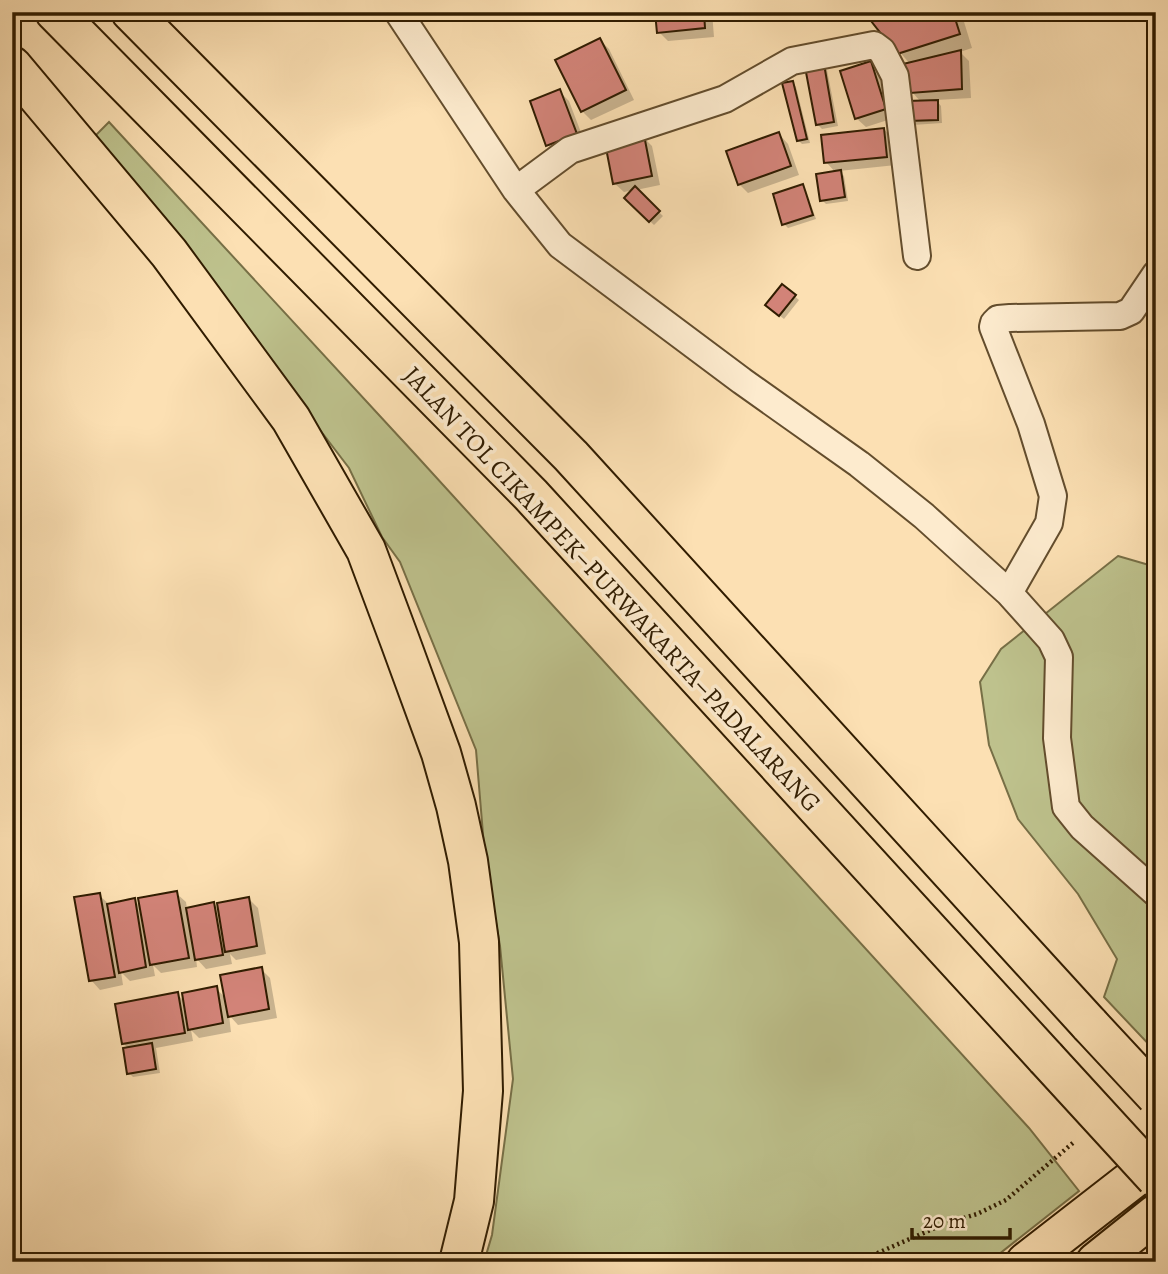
<svg xmlns="http://www.w3.org/2000/svg" width="1168" height="1274" viewBox="0 0 1168 1274" font-family="Alegreya,serif">
  <style>
    .green { fill: #bec28d; stroke: #776f46; stroke-width: 2 }
    .shadow { fill: #0003 }
    .building { fill: #d28378; stroke: #301c00; stroke-width: 2 }
    .lines { fill: none; stroke-linecap: round; stroke-linejoin: round }
    .minor-casing { stroke: #634d2d; stroke-width: 30 }
    .motorway-casing { stroke: #301c00; stroke-width: 42 }
    .path { stroke: #301c00; stroke-width: 4.5; stroke-dasharray: 2 3.5; stroke-linecap: butt }
    .minor { stroke: #fdebce; stroke-width: 26 }
    .motorway { stroke: #fce0b3; stroke-width: 38 }
    .motorway-bridge-casing { stroke: #301c00; stroke-width: 42; stroke-linecap: butt }
    .motorway-bridge { stroke: #fce0b3; stroke-width: 38 }
    .labels { text-anchor: middle; dominant-baseline: central; stroke-width: 7; stroke-linejoin: round; paint-order: stroke }
    .street-label { font-size: 26px; fill: #301c00; stroke: #fdebce }
  </style>
  <rect width="100%" height="100%" fill="#fce0b3"/>
  <filter id="stains"><feTurbulence type="fractalNoise" baseFrequency=".00286" numOctaves="4"/><feColorMatrix values="0 0 0 0 .2 0 0 0 0 .09 0 0 0 0 .02 0 0 0 .5 -.17"/></filter>
  <radialGradient id="worn" r=".72"><stop offset=".6" stop-color="#630" stop-opacity="0"/><stop offset="1" stop-color="#630" stop-opacity=".3"/></radialGradient>
  <!-- green -->
  <path class="green" d="M109,122l305,331 615,675 50,63 -90,71h-505l8,-27 21,-156 -13,-133 -15,-88 -9,-108 -76,-188 -18,-25 -33,-69 -133,-174 -125,-154z
    M1118,556l38,11v485l-52,-55 13,-38 -39,-65 -60,-75 -29,-74 -9,-63 21,-33z"/>
  <!-- shadow -->
  <path class="shadow" d="M657,12h55l2,25 -46,4 -9,-9z
    M866,12h95l11,36 -12,4 9,9 2,37 -35,2 5,6 1,17 -29,2 -4,-4 12,-19 -9,-10 -2,-28z
    M600,40l9,9 25,51 -43,20 -9,-9z
    M871,63l9,9 14,46 -28,9 -10,-9z
    M823,66l4,4 11,56 -16,3 -4,-4z
    M792,82l4,5 14,56 -8,1 -4,-4z
    M560,92l9,9 16,42 -28,11 -9,-9z
    M884,129l9,10 3,26 -57,6 5,5 4,25 -22,3 -4,-4 14,-27 -10,-11z
    M779,134l9,10 11,31 -51,18 -9,-9z
    M643,137l9,9 8,39 -24,5 27,26 -9,9 -28,-27 8,-8 -10,2 -10,-9z
    M802,186l4,4 10,29 -28,9 -4,-4z
    M783,286l16,14 -15,19 -13,-10z
    M176,893l10,9 1,7 27,-5 6,6 29,-11 9,9 8,46 -30,6 -6,-6 2,10 -26,5 -10,-11 1,9 -36,6 -8,-8 2,11 -25,5 -9,-9 2,13 -23,5 -9,-10 8,-85 11,10 24,-5 8,8z
    M261,969l9,9 7,40 -39,7 -9,-10 2,17 -32,6 -8,-8 2,11 -37,7 4,25 -27,4 -4,-4v-24l-6,-6 54,-49 8,8 31,-14 10,11z"/>
  <!-- building -->
  <path class="building" d="M655,12h49l1,16 -48,5z
    M864,12h89l7,22 -63,20z
    M600,38l26,52 -45,22 -26,-52z
    M961,50l1,39 -52,4 -7,-29z
    M871,61l15,48 -31,10 -15,-48z
    M824,64l10,58 -18,3 -11,-58z
    M793,81l14,58 -10,2 -15,-58z
    M560,89l17,45 -31,12 -16,-45z
    M938,100v20l-30,1 -1,-20z
    M884,128l3,29 -63,6 -3,-28z
    M779,132l12,34 -53,19 -12,-34z
    M644,135l8,41 -39,8 -8,-41z
    M841,170l4,27 -25,4 -4,-27z
    M803,184l10,31 -31,10 -9,-31z
    M635,186l25,25 -11,11 -25,-24z
    M782,284l14,11 -17,21 -14,-11z
    M177,891l12,67 -39,7 -12,-67z
    M100,893l15,84 -26,4 -15,-84z
    M249,897l8,49 -32,6 -8,-49z
    M135,898l11,69 -27,6 -12,-69z
    M214,902l9,53 -28,5 -9,-52z
    M262,967l7,42 -41,8 -8,-42z
    M217,986l6,37 -35,7 -6,-37z
    M178,992l7,41 -63,11 -7,-40z
    M152,1043l4,26 -29,5 -4,-26z"/>
  <g class="lines">
    <defs>
      <path id="minor" d="M398,12l118,178 44,55 182,136 117,83 65,52 85,77 42,47 8,17 -2,81 9,69 16,20 74,66
        M516,190l54,-40 155,-51 67,-38 82,-16 8,6 13,25 22,180
        M1009,593l40,-70 4,-27 -22,-72 -38,-97 1,-4 4,-4 12,-1 110,-2 11,-5 25,-37"/>
      <path id="motorway" d="M55,12l476,483 515,563
        M131,12l440,444 519,569
        M12,66l157,187 122,166 75,131 34,91 41,112 15,53 12,55 11,81 4,149 -9,110 -15,61
        M1026,1262l130,-101
        M1096,1262l60,-48"/>
    </defs>
    <!-- minor casing -->
    <use href="#minor" class="minor-casing"/>
    <!-- motorway casing -->
    <use href="#motorway" class="motorway-casing"/>
    <!-- path -->
    <path class="path" d="M857,1262l87,-38 33,-10 29,-14 68,-58"/>
    <!-- minor -->
    <use href="#minor" class="minor"/>
    <!-- motorway -->
    <use href="#motorway" class="motorway"/>
    <defs>
      <path id="motorway-bridge" d="M1090,1025l66,71
        M1046,1058l110,120"/>
    </defs>
    <!-- motorway-bridge casing -->
    <use href="#motorway-bridge" class="motorway-bridge-casing"/>
    <!-- motorway-bridge -->
    <use href="#motorway-bridge" class="motorway-bridge"/>
  </g>
  <g class="labels">
    <!-- street labels -->
    <g class="street-label">
      <text transform="translate(612 589) rotate(47)">JALAN TOL CIKAMPEK–PURWAKARTA–PADALARANG</text>
    </g>
  </g>
  <!-- margin -->
  <rect width="1168" height="1274" fill="none" stroke="#fce0b3" stroke-width="42"/>
  <rect x="14" y="14" width="1140" height="1246" fill="none" stroke="#301c00" stroke-width="3.5"/>
  <rect x="21" y="21" width="1126" height="1232" fill="none" stroke="#301c00" stroke-width="2"/>
  <!-- scale -->
  <path d="M912 1228v10h98v-10" fill="none" stroke="#301c00" stroke-width="3.5"/>
  <text x="923" y="1228" font-size="21" fill="#301c00" stroke="#fdebce" stroke-width="5" paint-order="stroke">20 m</text>
  <rect width="100%" height="100%" filter="url(#stains)"/>
  <rect width="100%" height="100%" fill="url(#worn)"/>
</svg>
